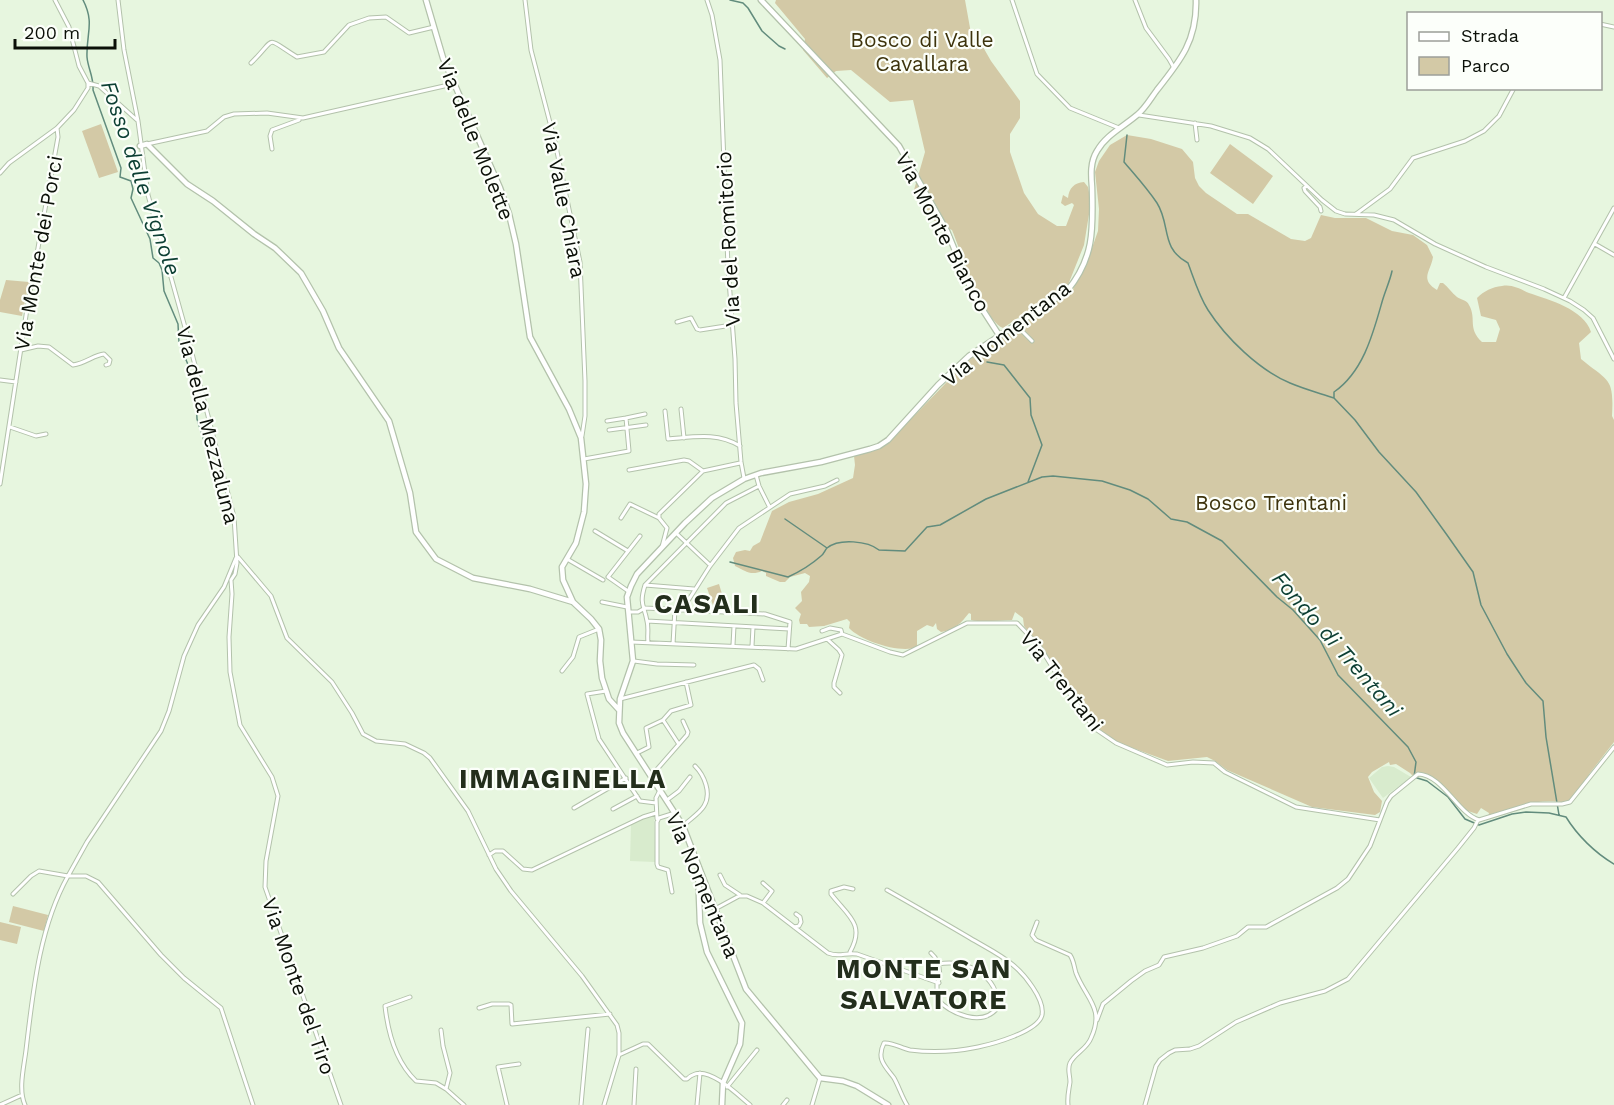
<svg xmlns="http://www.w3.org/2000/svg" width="1614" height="1105" viewBox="0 0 1614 1105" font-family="'Work Sans',sans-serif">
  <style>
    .built { fill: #d8ebcd }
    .green { fill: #d3c9a6 }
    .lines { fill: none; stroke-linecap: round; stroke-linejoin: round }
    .stream { stroke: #628c7d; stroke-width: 1.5 }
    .street-casing { stroke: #b3c2ab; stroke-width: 5 }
    .secondary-casing { stroke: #b3c2ab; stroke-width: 7 }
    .street { stroke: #fff; stroke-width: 3 }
    .secondary { stroke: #fff; stroke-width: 4.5 }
    .labels { text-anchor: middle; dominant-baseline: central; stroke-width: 4.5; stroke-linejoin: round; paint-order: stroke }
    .park-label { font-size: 21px; fill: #3d330c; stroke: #fcfffa }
    .street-label { font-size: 21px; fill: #0b1008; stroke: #fcfffa }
    .water-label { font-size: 22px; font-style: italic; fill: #0c3f33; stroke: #fcfffa }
    .district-label { font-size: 27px; font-weight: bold; letter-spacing: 1.5px; fill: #232e1c; stroke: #fcfffa }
  </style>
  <rect width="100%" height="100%" fill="#e7f6df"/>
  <!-- built -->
  <path class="built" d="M1388,766l6,1 17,10 -28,21 -14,-20 13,-11z
    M654,816l1,46 -25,-1 1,-37 14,-7z"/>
  <!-- green -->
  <path class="green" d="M776,0h189l7,39 7,1 12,21 29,40v17l-10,16v18l14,41 14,21 19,12h9l8,-21 -2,-2 -7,3 -4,-3 2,-8 5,3c1,-10 6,-15 16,-16l4,5 3,15 -7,43 -16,40 -65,43c-18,-6 -43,-78 -51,-98l-16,-7 -22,-33 11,-38 -12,-52 -23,2 -39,-32 -15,1 -9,7 -24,-28 2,-11 -30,-36z
    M101,124l17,48 -19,6 -17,-47z
    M1127,135l24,4 31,10 11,13 2,16 4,8 7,7 31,21h11l43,25 14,2 6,-3 10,-23 14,3h31l26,13 21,4 14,10 6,12c-2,14 -14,22 4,33l3,-7h3c5,4 9,10 14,14 4,3 10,3 12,8 8,14 -2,23 13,37h14l4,-13 -4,-9 -15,-4 -4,-18c7,-7 15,-11 25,-12 10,-2 18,3 27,7 20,7 55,16 62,39l-12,11 2,16c28,23 33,18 31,57l2,4v322l-24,31 -15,23 -9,7c-27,-6 -52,4 -78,14l1,-4 -8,-5 -4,6 -12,-4 -13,-15 -32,-23 -7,4 -3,-3 -14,-9 -6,1 -1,-3 -17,10 -4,5 6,15 8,9 -2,11 -5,3 -63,-8 -85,-37 -12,-9 -8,-4 -39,4 -49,-18 -15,-9 -26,-30 -24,-36 1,-3 -3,-1 -28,-38 -1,-8 -8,-6 -3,8c-13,0 -28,3 -41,0v-6l-2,-1c-8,10 -14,17 -28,19l-4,-3 -1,-6 -3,4 -6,-2 -10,6v16c-16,7 -56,-6 -68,-19l1,-6 -3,-3 -23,7 -15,1 -2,-3h-7l-1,-4 2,-6 -6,-6 7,-7 -1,-9 8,-10 1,-6 -5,-3 -15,4 -5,5h-5l-14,-6v-3l-4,-2c-11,5 -17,0 -27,-5l-2,-8 3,-6 9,-2 5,1 3,-5 7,-4 12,-31 17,-9 29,-8 35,-16 2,-13 -1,-9 32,-11 86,-89 100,-65 14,-26 12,-34 1,-22 -4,-37 4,-11 11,-16z
    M1230,144l43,32 -20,28 -43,-31z
    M6,280l23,2 -7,34 -22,-4v-12z
    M719,584l6,20 -11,4 -7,-20z
    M13,906l35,9 -4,16 -35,-9z
    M0,922l21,5 -4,17 -17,-4z"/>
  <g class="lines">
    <!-- stream -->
    <path class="stream" d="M83,0c12,23 3,34 4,57 1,12 7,20 6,33l28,78 -1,9 11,4 2,8 -2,9 19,41 3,19 6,5 3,7 2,21 14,33 1,19 10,24 2,19 5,10 1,23 9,28 4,22
      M730,0l13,3 5,5 14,23 17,15 6,3
      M1127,135l-3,27c11,13 23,26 33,41 14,22 3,45 31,60 6,16 11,33 20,47 18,28 51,60 82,73 14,6 29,10 44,15
      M1392,271c-2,10 -7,20 -10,31 -9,32 -19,70 -48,90v6l21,22 24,32 37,40 31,43 26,37 8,33 26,49 19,29 17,18 3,36 13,78
      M987,362l17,3 26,33 1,17 11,30 -14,37
      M785,519l42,29
      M730,562l58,15c11,-5 24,-13 33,-21 3,-2 4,-6 6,-8 12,-10 41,-7 52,2l26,1 22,-24 13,-2 46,-26 56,-22 11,-1 49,5 28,9 18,9 23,20 16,3 35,19 55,56 16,13 27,30 18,35 70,72 8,15 -2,15 13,4 21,16 17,22 14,6 33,-11 14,-2 23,1 17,4c11,18 29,36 48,47"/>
    <defs>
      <path id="street" d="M525,0l6,50 24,92 25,120 5,119v35l-3,20
        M707,0l5,15 8,45 8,207 7,92 1,44 5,59 3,16
        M1012,0l25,74 33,34 49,20
        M1135,0l11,28 23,31 5,9
        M1600,24l14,3
        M251,63c27,-26 12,-27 46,-6l27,-5 25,-27 20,-7 17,-1 23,16 25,-6
        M88,83l11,3 39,35 -14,-71 -6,-50
        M1139,115l72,11 39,12 18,11 54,51 14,11 9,3 29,1 20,5 41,24 51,23 58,22 26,12 14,9 9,8 21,41
        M138,121l10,74 40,143 46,179 3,46 -2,11 -4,6 1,14 -3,43 1,35 10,53 32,52 6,19 -12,65 -1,26 76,218
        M1195,123l2,17
        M147,144l60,-13 17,-14 10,-3 33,-1 36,5 150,-34
        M272,149l-2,-13 2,-6 27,-10
        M0,173l9,-10 48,-35 17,-18 14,-22v-5l-9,-17 -10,-39 -14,-27
        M1307,186l-3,2 1,3 15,16 1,4
        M1356,214l34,-25 23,-31 52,-17 19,-10 15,-15 15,-28
        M1595,244l19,11
        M1564,298l50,-90
        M677,322l14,-4 6,11 3,1 32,-5
        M1016,325l16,16
        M21,350l17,-4 11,1 24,18c13,-2 21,-10 31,-11l6,6 -1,4 -3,1
        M0,380l16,2
        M681,409l3,29
        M665,411l3,28c26,-2 49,-7 72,7
        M626,418l19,-4
        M10,427l26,9 10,-2
        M609,430l37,-5
        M584,459l45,-8 -3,-33 -19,3
        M629,470l55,-10 5,1 14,10
        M756,475l3,11 10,20
        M0,484l27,-175 31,-172 -1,-9
        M621,518l9,-14 29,14 8,10 -5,19
        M659,518v-4l44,-43 37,-8
        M595,531l33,20
        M676,533l34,32
        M238,557l33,39 16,42 45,44 20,31 11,21 13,7 29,3 19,9 6,5 38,53 28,58 15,22 71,85 35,49 2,8v22l-15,50
        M567,559l36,21
        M645,585l49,4
        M628,591l-20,-14 32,-41
        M602,602l25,5
        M679,610l7,-6 24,-38 29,-38 51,-34 35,-8 12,-6
        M629,612h9l7,-4 120,6 25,8 -2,27
        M647,621l142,8
        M822,631l8,-3 11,2 1,4
        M827,639l12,11 3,5 -8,28v4l6,6
        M631,642l165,7 46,-15 48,18 13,3 64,-32h50l23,24 22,36 32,45 22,15 51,22 26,-3 21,1 11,9 71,35 84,13
        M648,642c-1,-6 1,-14 -1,-21 -3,-17 -8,-16 -2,-36l81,-82 33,-17
        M673,644l2,-35
        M733,645l1,-19
        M752,646l1,-19
        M634,661l23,3 37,1
        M562,671l11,-14 6,-20 20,-8
        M606,691l-19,3 12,45 41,62 16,2
        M620,699l134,-34 5,4 4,11
        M678,743l-15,-23 8,-9 20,-6 -5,-23
        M637,753l12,-6 -3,-19 17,-8
        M652,775l35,-40 1,-3 -5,-11
        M667,800l12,-9 11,-14
        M574,808l52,-30
        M613,809l24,-13
        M657,819l-1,-21 4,-8
        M683,826c6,-6 17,-13 21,-20 8,-13 0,-31 -9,-40
        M489,855l6,-4h8l20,18 9,1 111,-53 13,-4
        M720,875l5,10 15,10
        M68,876l19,-34 74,-111 8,-20 15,-55 14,-31 26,-38 12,-29
        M68,876h18l12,6 63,73 23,23 37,30 32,97
        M887,890c28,16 56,32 83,48 15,9 30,16 43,27 11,9 32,34 29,50 -4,17 -50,29 -64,32 -24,5 -45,6 -68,3 -9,-2 -18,-8 -26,-7 -8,16 1,23 10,35 5,9 8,19 13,27
        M672,892l-4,-22 -10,-3 -1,-3v-42l2,-4 16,-5
        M13,894l18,-18 8,-5 29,5c-29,52 -35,116 -42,174 -2,17 -8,39 -1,55
        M763,903l9,-12 -9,-8
        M715,909l24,-13h8l16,7 65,50c12,5 17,-1 29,1l82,29
        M1037,922l-5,13 4,5 34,15c4,6 4,12 6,18 10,26 29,35 15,65 -4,11 -16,15 -21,25 -3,6 0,12 0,19 -1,8 -3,14 -2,23
        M794,927l5,-1 2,-4 -1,-5 -4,-3
        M850,952c16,-28 -3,-37 -19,-58v-3l13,-4 9,2
        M931,953c9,8 10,19 7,30
        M937,983v16c14,15 46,29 61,8 0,-32 -31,-48 -60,-43
        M410,997l-25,9c3,27 11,56 31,75l20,2 10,6 18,16
        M479,1008l13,-4h17l2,1 1,19 98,-10
        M1097,1020l6,-16 28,-23 14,-10 14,-6 5,-8 39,-9 34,-12 11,-9h18l71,-39 11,-9 22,-33 17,-44 4,-6 27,-22c25,1 39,39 61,46l52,-16h31l8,-2 44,-55
        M441,1030l2,16 7,27 -4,16
        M619,1055l24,-11h5l36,35h3c2,-2 5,-4 8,-5 16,-6 43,21 55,31
        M727,1087l30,-37
        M0,1105l22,-10
        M507,1105l-9,-38 21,-3
        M581,1105l7,-76
        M634,1105l2,-36
        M697,1105l3,-32
        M783,1105l4,-5
        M812,1105l8,-27
        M1145,1105l11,-39 4,-6 9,-7 6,-3 15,-1 9,-3 37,-24 44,-19 45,-12 23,-12 110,-131 16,-20 4,-8"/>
      <path id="secondary" d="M426,0l17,58 57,130 9,26 7,30 14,93 39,72 12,29 5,46 -2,28 -8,31 -14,24 1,13 10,22 18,17 8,10 2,11 -1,21 2,17 7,21 10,11
        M761,0l138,146 48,85 20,49 10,21 22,34
        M140,146l7,-2 40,40 26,17 41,33 21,14 26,25 22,38 16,37 50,73 21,72 6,39 20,27 37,19 57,11 43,13
        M698,870l2,53 7,29 35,71 -2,21 -17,39 -1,22
        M888,1105l-31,-19 -14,-5 -23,-3 -74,-89 -63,-163 -60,-93 -4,-10 1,-24 13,-38 -6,-64 4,-11 6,-12 48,-51 27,-25 32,-19 17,-6 60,-11 49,-13 9,-3 9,-6 50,-55 31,-29 98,-65c28,-34 26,-63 25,-104 -1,-12 -2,-25 5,-36 9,-16 26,-24 40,-36 8,-6 14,-17 20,-25 24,-30 40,-50 39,-90"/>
    </defs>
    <!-- street casing -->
    <use href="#street" class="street-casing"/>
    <!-- secondary casing -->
    <use href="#secondary" class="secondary-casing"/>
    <!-- street -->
    <use href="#street" class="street"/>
    <!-- secondary -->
    <use href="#secondary" class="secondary"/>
  </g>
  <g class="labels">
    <!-- park labels -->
    <g class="park-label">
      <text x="922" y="39">Bosco di Valle<tspan x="922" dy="24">Cavallara</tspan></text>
      <text x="1271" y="502">Bosco Trentani</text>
    </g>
    <!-- street labels -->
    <g class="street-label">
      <text transform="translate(476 139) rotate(68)">Via delle Molette</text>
      <text transform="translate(564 200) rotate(79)">Via Valle Chiara</text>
      <text transform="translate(943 232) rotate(62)">Via Monte Bianco</text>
      <text transform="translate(728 239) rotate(-93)">Via del Romitorio</text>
      <text transform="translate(38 253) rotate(-80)">Via Monte dei Porci</text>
      <text transform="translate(1006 333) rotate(-38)">Via Nomentana</text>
      <text transform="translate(208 425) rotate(76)">Via della Mezzaluna</text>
      <text transform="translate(1062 681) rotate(52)">Via Trentani</text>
      <text transform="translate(703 885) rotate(67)">Via Nomentana</text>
      <text transform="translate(299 986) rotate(71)">Via Monte del Tiro</text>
    </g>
    <!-- water labels -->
    <g class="water-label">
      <text transform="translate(141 178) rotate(71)">Fosso delle Vignole</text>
      <text transform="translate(1337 644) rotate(49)">Fondo di Trentani</text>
    </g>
    <!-- district labels -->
    <g class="district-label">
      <text x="707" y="604">CASALI</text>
      <text x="563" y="779">IMMAGINELLA</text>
      <text x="924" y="969">MONTE SAN<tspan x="924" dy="31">SALVATORE</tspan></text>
    </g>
  </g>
  <!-- legend -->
  <rect x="1407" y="12" width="195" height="78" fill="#fcfffa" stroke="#9c9f99" stroke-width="1.5"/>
  <rect x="1419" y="32" width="30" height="9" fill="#ffffff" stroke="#9c9f99" stroke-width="1.5"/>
  <text x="1461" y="42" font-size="18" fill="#0b1008">Strada</text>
  <rect x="1419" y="57" width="30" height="18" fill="#d3c9a6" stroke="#9c9f99" stroke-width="1.5"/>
  <text x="1461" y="72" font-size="18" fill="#0b1008">Parco</text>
  <!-- scale -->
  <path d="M15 39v9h100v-9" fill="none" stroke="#0b1008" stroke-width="3"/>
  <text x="24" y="39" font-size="18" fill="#0b1008" stroke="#fcfffa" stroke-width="4.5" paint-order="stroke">200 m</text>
</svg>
